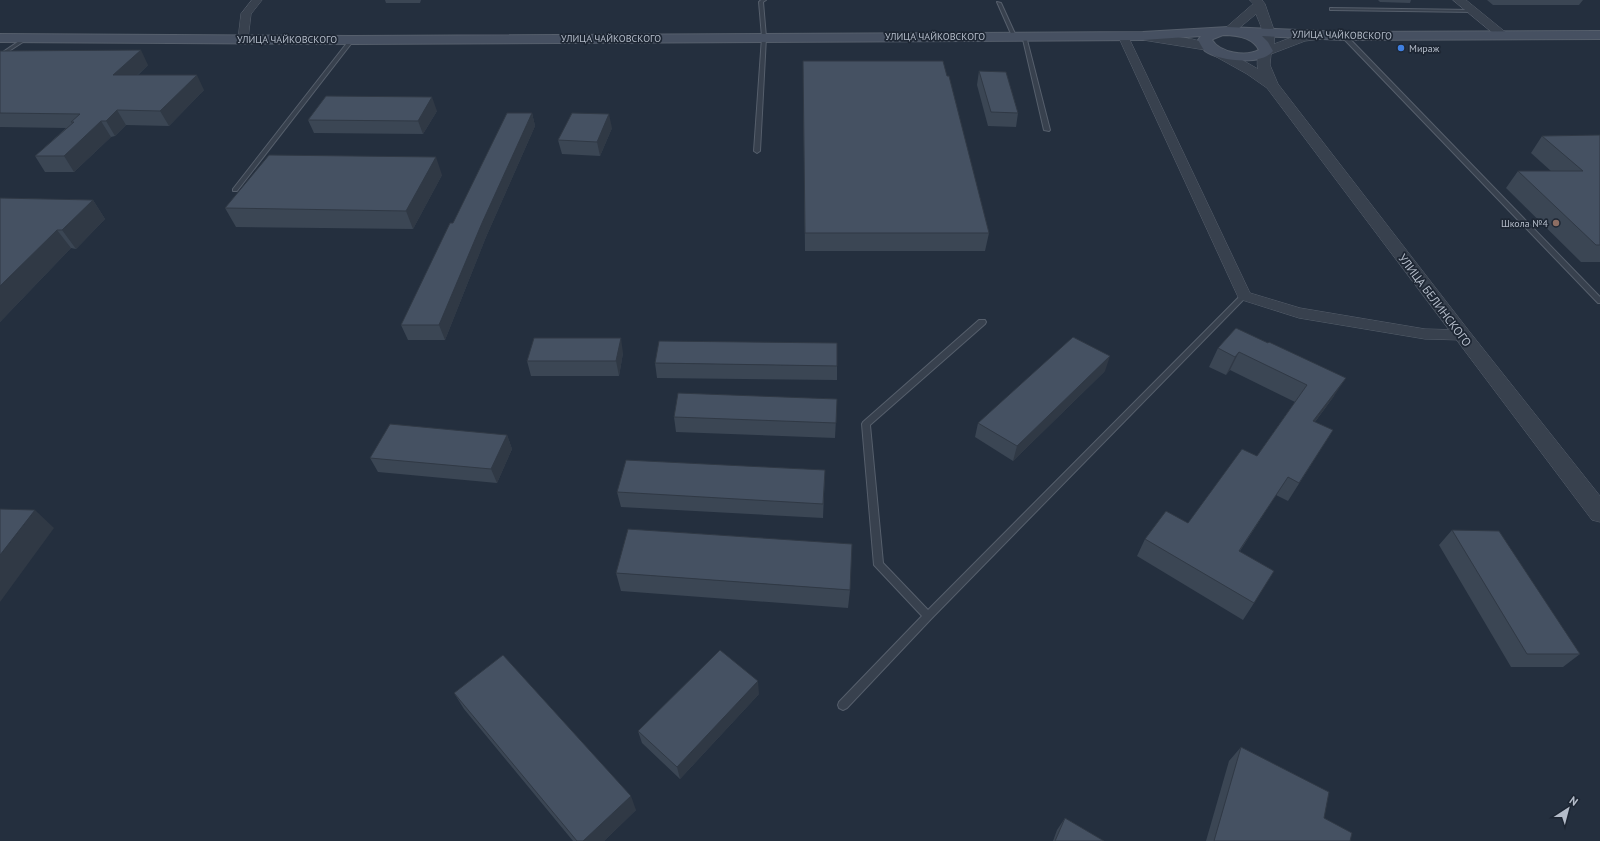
<svg xmlns="http://www.w3.org/2000/svg" width="1600" height="841" viewBox="0 0 1600 841" font-family="'PT Sans',sans-serif">
  <style>
    .lines { fill: none; stroke-linecap: round; stroke-linejoin: round }
    .service-casing { stroke: #565f6c; stroke-width: 2 }
    .minor-casing { stroke: #565f6c; stroke-width: 1 }
    .tertiary-casing { stroke: #565f6c; stroke-width: 1 }
    .secondary-casing { stroke: #565f6c; stroke-width: 2 }
    .service { fill: #38414e; fill-rule: evenodd }
    .minor { fill: #38414e; fill-rule: evenodd }
    .tertiary { fill: #38414e; fill-rule: evenodd }
    .secondary { fill: #465061; fill-rule: evenodd }
    .wall { fill: #3b4654 }
    .shaded-wall { fill: #303945 }
    .building { fill: #455162; stroke: #303945 }
    .shop-dot { fill: #3f7fe0; stroke: #1d2633; stroke-width: 1.5 }
    .education-dot { fill: #8d6e63; stroke: #1d2633; stroke-width: 1.5 }
    .labels { text-anchor: middle; dominant-baseline: central; stroke-width: 3.5; stroke-linejoin: round; paint-order: stroke }
    .far-street-label { font-size: 10px; fill: #b4bcc9; stroke: #1d2633 }
    .far-poi-label { font-size: 10px; fill: #b4bcc9; stroke: #1d2633; text-anchor: start }
    .street-label { font-size: 12px; fill: #b4bcc9; stroke: #1d2633 }
  </style>
  <rect width="100%" height="100%" fill="#242f3e"/>
  <g class="lines">
    <defs>
      <path id="service" d="M761,0h5l-3,2 3,35 -6,114 -3,2 -3,-2 8,-114 -3,-35z
        M997,2l4,1 15,33v1l-4,-1z
        M1330,8l143,2 2,1 -2,1 -141,-2h-2z
        M1022,35l4,1 24,94 -1,1 -5,-1z
        M1342,35h4l254,262v6h-2l-256,-266z
        M25,37l4,1 -29,19v-3z
        M350,39l4,1 -117,151h-4v-2z
        M1242,294h4l1,2 -316,323 -84,89 -4,2 -4,-2 -1,-3 1,-3 83,-86 -48,-51 -12,-141 1,-2 116,-102h6l1,2 -1,2 -115,101 13,138 45,47z"/>
      <path id="minor" d="M252,0h10l-11,14 -3,25 -1,2h-8l-1,-2 3,-25z
        M1123,33l5,3 122,257 50,15 125,21 37,1 5,1 3,4 -3,4 -5,1 -37,-1 -126,-21 -60,-19 -121,-263z"/>
      <path id="tertiary" d="M1250,0h12l3,4 10,29 -1,11c14,-5 32,-14 47,-11l2,3 -2,3 -16,2 -34,13 -1,11 8,19 191,247 131,165v26l-8,-2 -325,-432 -20,-14 -34,-19 -1,-4 -69,-11 -4,-1 -2,-3 2,-3 4,-1 49,7 23,6 1,4h7l35,20c-3,-12 4,-22 4,-34 1,-7 -4,-15 -6,-21l-24,20h-8l-2,-3 31,-27z
        M1453,0h13l43,35 -2,3h-8z"/>
      <path id="secondary" d="M1228,27l116,5 256,-1v8l-256,1 -82,-4 6,6 5,9c-11,15 -55,10 -68,0 -3,-3 -5,-8 -7,-11l3,-4 -58,4 -791,4 -352,-2v-8l352,2 791,-4zM1223,35c12,0 30,2 36,15 -13,7 -39,3 -47,-10l1,-1z"/>
    </defs>
    <!-- service casing -->
    <use href="#service" class="service-casing"/>
    <!-- minor casing -->
    <use href="#minor" class="minor-casing"/>
    <!-- tertiary casing -->
    <use href="#tertiary" class="tertiary-casing"/>
    <!-- secondary casing -->
    <use href="#secondary" class="secondary-casing"/>
    <!-- service -->
    <use href="#service" class="service"/>
    <!-- minor -->
    <use href="#minor" class="minor"/>
    <!-- tertiary -->
    <use href="#tertiary" class="tertiary"/>
    <!-- secondary -->
    <use href="#secondary" class="secondary"/>
  </g>
  <!-- wall -->
  <path class="wall" d="M385,0h36l-1,3h-34z
    M1378,0h33l-1,3 -30,-1z
    M1487,0h96l-4,5h-86z
    M0,51l148,14 -10,10 66,15 -35,36 -43,-1 -11,11 -4,1 -37,35h-29l-10,-16 31,-28 -66,-1z
    M979,71l39,42 -2,14 -28,-1 -11,-41z
    M947,76l42,157 -4,18h-180l-2,-173z
    M437,111l-14,23 -109,-1 -6,-13z
    M532,113l3,13 -49,111 -41,103h-37l-7,-15 52,-102z
    M612,128l-12,28 -38,-2 -4,-14z
    M1600,135v127h-19l-75,-74 12,-17h33l-20,-18 11,-17z
    M442,175l-29,54 -177,-2 -11,-19z
    M0,198l93,2 12,19 -29,30 -5,-1 -71,74z
    M1236,328l98,68 -19,26 18,8 -45,71 -12,-6 -36,56 14,52 -11,17 -106,-64 8,-17 43,-16 69,-67 38,-54 -65,-32 -4,5 -17,-8 9,-19z
    M623,353l-4,23h-88l-4,-15z
    M655,363l182,3v14l-180,-2z
    M1105,371l-92,90 -38,-24 3,-14z
    M837,399l-2,39 -159,-6 -2,-15z
    M507,435l5,14 -15,34 -119,-11 -8,-14z
    M825,470l-2,48 -202,-11 -4,-15z
    M1452,530l128,124 -17,13h-52l-72,-122z
    M616,573l234,17 -2,18 -227,-17z
    M454,693l182,117 -32,31h-31l-109,-132z
    M759,694l-79,85 -38,-36 -4,-12z
    M1241,747l83,71 26,23h-144l23,-80z
    M1065,818l39,23h-51l4,-11z"/>
  <!-- shaded-wall -->
  <path class="shaded-wall" d="M141,50l7,15 -26,24 -9,-14z
    M197,75l7,15 -35,36 -9,-15z
    M432,97l5,14 -14,23 -5,-13z
    M117,110l9,15 -11,11 -9,-15z
    M532,113l3,13 -49,111 -41,103 -6,-15 43,-102z
    M609,114l3,14 -12,28 -3,-14z
    M101,121l10,16 -37,35 -10,-16z
    M436,157l6,18 -29,54 -7,-18z
    M93,200l12,19 -29,30 -14,-19z
    M57,230l14,18 -71,74v-36z
    M621,338l2,15 -4,23 -3,-15z
    M1239,352l-9,18 -4,5 9,-18z
    M1110,356l-5,15 -92,90 4,-15z
    M1346,378l-12,18 -32,43 11,-18z
    M507,435l5,14 -15,34 -6,-14z
    M35,510l19,18 -54,74v-47z
    M758,681l1,13 -79,85 -3,-12z
    M631,796l5,14 -32,31h-21z"/>
  <!-- building -->
  <path class="building" d="M141,50l-28,25h84l-37,36 -43,-1 -11,11h-5l-37,35h-29l39,-34h-3l9,-8 -80,-1v-62z
    M803,61h140l4,15h2l40,157h-184z
    M979,71l27,1 12,41 -27,-1z
    M326,96l106,1 -14,24 -110,-1z
    M507,113h25l-50,110 -43,102h-38l49,-102h3z
    M572,113l37,1 -12,28 -39,-2z
    M1600,135v110h-4l-78,-74h65l-41,-35z
    M269,155l167,2 -30,54 -181,-3z
    M0,198l93,2 -31,30h-5l-57,56z
    M1236,328l32,15 1,-1 77,36 -33,43 20,9 -34,53 -11,-6 -49,74 35,20 -20,32 -109,-64 21,-28 22,12 54,-74 15,7 50,-71 -68,-33 -4,5 -17,-9z
    M1073,337l37,19 -93,90 -39,-23z
    M534,338h87l-5,23h-89z
    M659,341l178,2v23l-182,-3z
    M678,393l159,6 -1,24 -162,-6z
    M390,424l117,11 -16,34 -121,-11z
    M626,460l199,10 -2,34 -206,-12z
    M0,509l35,1 -35,45z
    M628,529l224,15 -2,46 -234,-17z
    M1452,530l47,1 81,123h-53z
    M720,650l38,31 -81,86 -39,-36z
    M503,655l128,141 -48,45h-6l-123,-148z
    M1241,747l88,45 -5,26 28,15 -2,8h-136z
    M1065,818l39,23h-49z"/>
  <!-- markers -->
  <circle class="shop-dot" cx="1401" cy="48" r="4"/>
  <circle class="education-dot" cx="1556" cy="223" r="4"/>
  <g class="labels">
    <!-- far-street labels -->
    <g class="far-street-label">
      <text transform="translate(1342 35) rotate(1)">УЛИЦА ЧАЙКОВСКОГО</text>
      <text x="935" y="36">УЛИЦА ЧАЙКОВСКОГО</text>
      <text x="611" y="38">УЛИЦА ЧАЙКОВСКОГО</text>
      <text x="287" y="39">УЛИЦА ЧАЙКОВСКОГО</text>
    </g>
    <!-- far-poi labels -->
    <g class="far-poi-label">
      <text x="1409" y="48">Мираж</text>
      <text x="1548" y="223" text-anchor="end">Школа №4</text>
    </g>
    <!-- street labels -->
    <g class="street-label">
      <text transform="translate(1435 300) rotate(53)">УЛИЦА БЕЛИНСКОГО</text>
    </g>
  </g>
  <!-- north arrow -->
  <g transform="translate(1568 809) rotate(36)" stroke="#1d2633" stroke-width="3" paint-order="stroke">
  <path d="M0-3L7 15L0 10L-7 15Z" fill="#b4bcc9"/>
  <text y="-6" font-size="11" font-weight="bold" text-anchor="middle" fill="#b4bcc9">N</text>
  </g>
</svg>
